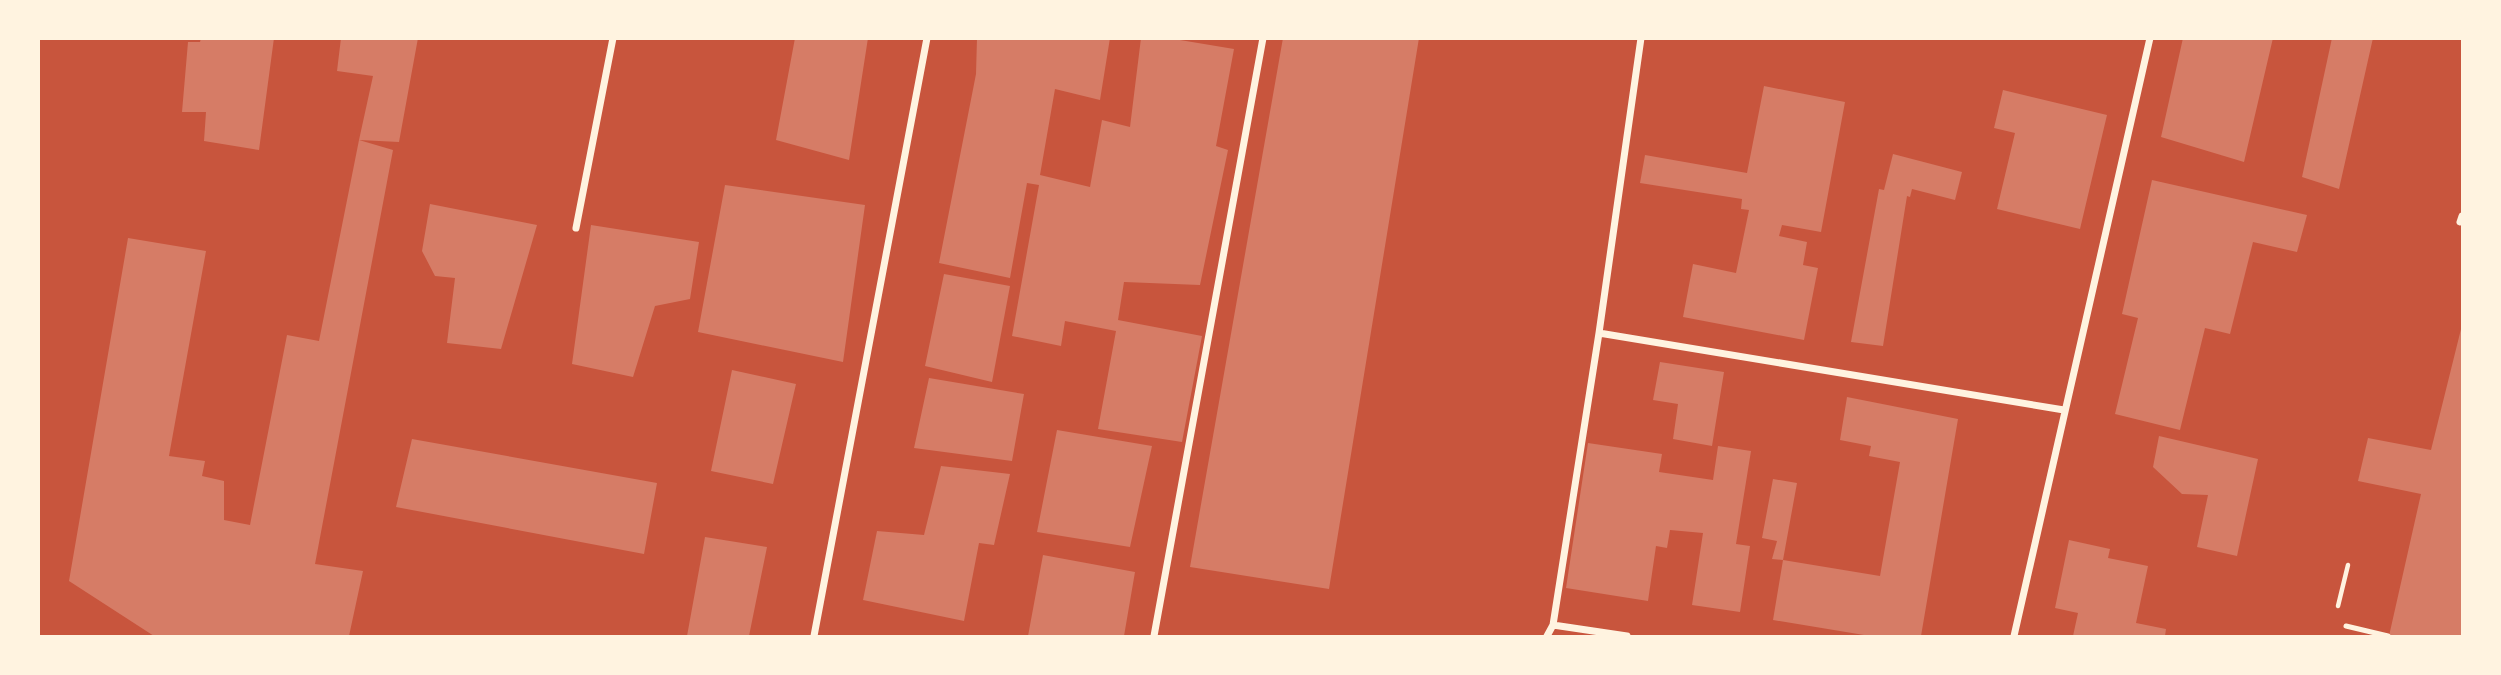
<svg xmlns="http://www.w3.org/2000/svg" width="2501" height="675" viewBox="0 0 2501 675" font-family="Jost,sans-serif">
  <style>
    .building { fill: #d67c66 }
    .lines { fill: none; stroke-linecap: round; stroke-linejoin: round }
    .path { stroke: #fff3e0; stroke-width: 4.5 }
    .service { stroke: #fff3e0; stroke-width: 5 }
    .minor { stroke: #fff3e0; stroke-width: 7 }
  </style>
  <rect width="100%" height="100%" fill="#c8553d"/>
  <!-- building -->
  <path class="building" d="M201,38h73l-15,112 -55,-9 2,-29h-24l6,-70h12z
    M341,38h77l-19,104 -40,-2 34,10 -78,414 48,7 -14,65h-195l-85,-55 59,-343 78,13 -37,205 36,5 -3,15 22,5v39l26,5 37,-190 32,6 40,-201 14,-64 -36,-5z
    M795,38h73l-19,122 -73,-20z
    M977,38h133l-10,62 -45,-11 -15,86 50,12 12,-67 28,7 11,-89h27l66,11 -18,97 12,4 -28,135 -76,-3 -6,38 84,16 -20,106 -84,-13 18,-98 -51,-10 -4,25 -49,-10 27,-151 -12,-2 -17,95 -71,-15 37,-189z
    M1283,38h136l-90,551 -139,-22z
    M2183,38h90l-29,124 -83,-25z
    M2332,38h41l-34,151 -37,-12z
    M1764,86l81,16 -24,130 -39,-7 -3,11 28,6 -4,23 15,3 -14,72 -121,-23 10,-53 43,9 13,-63 -8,-1 1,-10 -102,-16 5,-28 102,18z
    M2003,90l104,25 -27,114 -83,-20 18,-76 -21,-5z
    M1893,154l69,18 -7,28 -43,-11 -2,8 -3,-1 -24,150 -32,-4 28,-153 5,1z
    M2152,180l155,35 -10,37 -44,-10 -23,92 -25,-6 -25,102 -65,-16 23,-96 -16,-4z
    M725,185l140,20 -22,157 -145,-30z
    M430,204l107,21 -36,124 -54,-6 8,-65 -20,-2 -13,-25z
    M591,225l108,17 -9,57 -35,7 -22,71 -61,-13z
    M944,274l66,12 -18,96 -67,-16z
    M2462,325v311h-73l32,-142 -63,-13 10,-43 63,12z
    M1660,362l64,10 -12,74 -39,-7 5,-35 -25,-4z
    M732,370l64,14 -23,100 -62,-13z
    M929,378l95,16 -12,67 -98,-13z
    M1847,397l111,22 -37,217h-51l-97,-16 10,-60 97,16 20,-114 -31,-6 2,-10 -31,-6z
    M1057,430l95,16 -22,101 -93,-15z
    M2159,436l99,23 -21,97 -40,-9 11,-52 -26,-1 -29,-27z
    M412,439l245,44 -13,71 -248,-47z
    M1588,443l74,11 -3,18 54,8 5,-34 33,5 -15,93 14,2 -10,66 -48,-7 11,-72 -33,-3 -3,18 -11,-2 -8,55 -82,-13z
    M941,466l69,8 -16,71 -15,-2 -15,78 -101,-21 14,-69 47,4z
    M1773,479l24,4 -14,77 -11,-1 5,-18 -15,-3z
    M705,537l62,10 -18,89h-62z
    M2069,540l41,9 -2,9 40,8 -12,57 30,6 -1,7h-92l5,-23 -23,-5z
    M1043,555l92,17 -11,64h-96z"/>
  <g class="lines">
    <!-- path -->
    <path class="path" d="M2338,606l10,-41"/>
    <!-- service -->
    <path class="service" d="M2346,626l42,10"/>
    <!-- minor -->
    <path class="minor" d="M2460,222l2,-6
      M576,228l37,-190
      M1599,333l465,77
      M1553,625l74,11
      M814,636l113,-598
      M1154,636l109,-598
      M1547,636l6,-11 46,-292 42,-295
      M2014,636l136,-598"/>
  </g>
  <!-- border -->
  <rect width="2501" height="675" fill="none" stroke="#fff3e0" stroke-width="80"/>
</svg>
